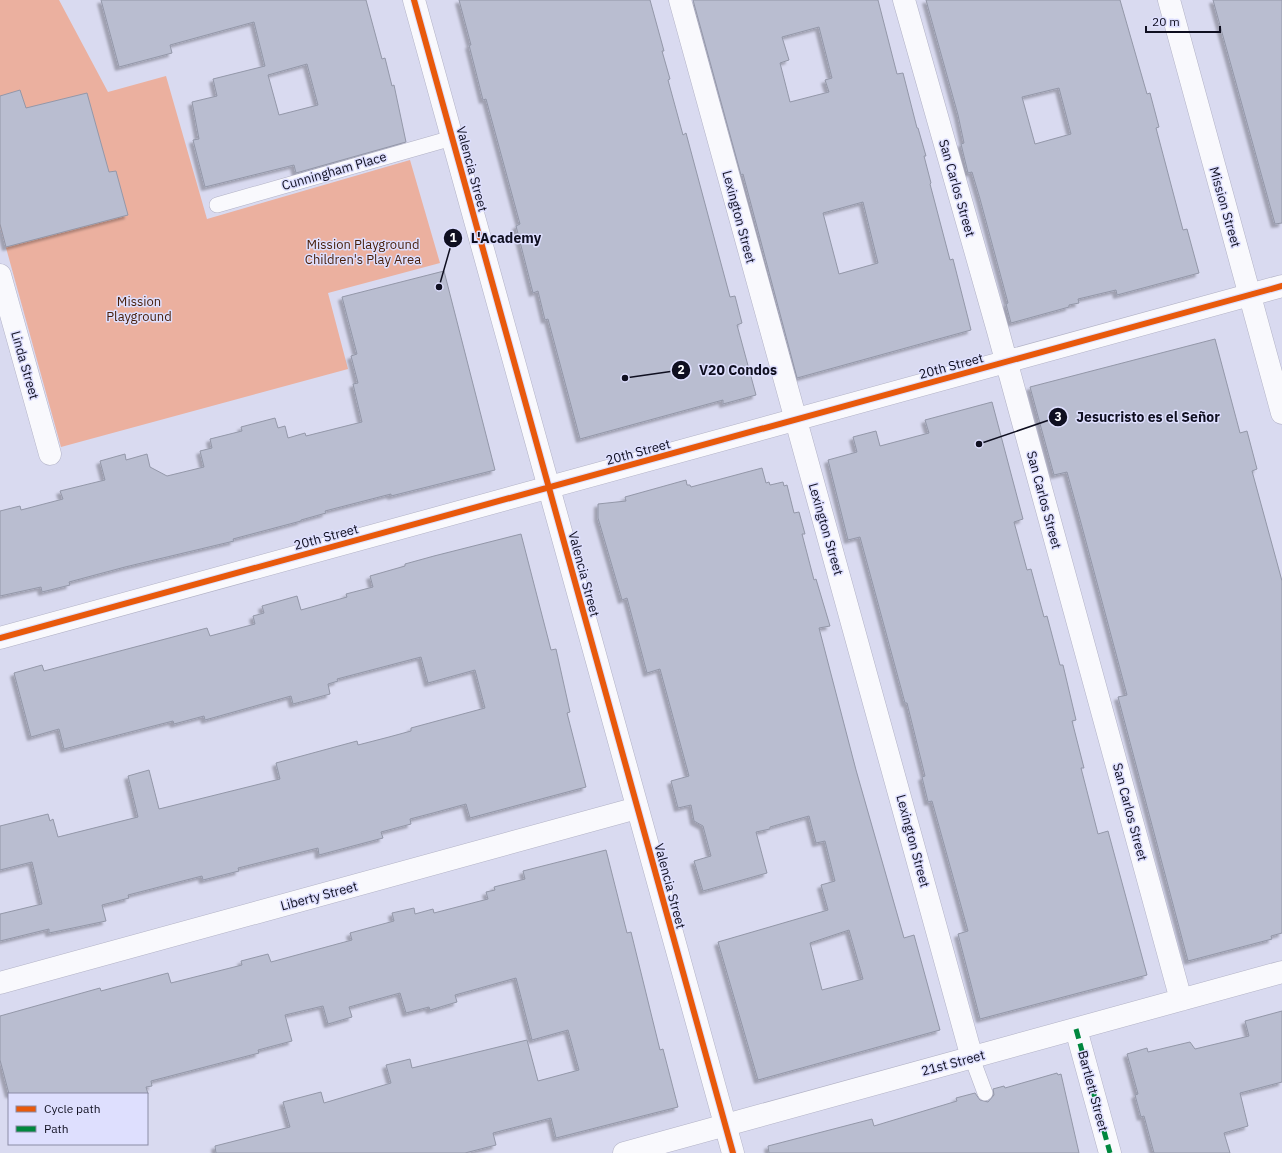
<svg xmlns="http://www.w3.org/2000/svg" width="1282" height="1153" viewBox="0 0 1282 1153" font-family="'IBM Plex Sans',sans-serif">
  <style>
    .green { fill: #ebb09f }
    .building { fill: #b9bdd0; stroke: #9397a8; fill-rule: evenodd; filter: url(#shadow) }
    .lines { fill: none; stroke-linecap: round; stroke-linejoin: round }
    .lane-casing { stroke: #b1b1c5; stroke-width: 16 }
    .street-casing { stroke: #b1b1c5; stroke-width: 23 }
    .secondary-casing { stroke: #b1b1c5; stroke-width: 23 }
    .lane { stroke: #f9f9fd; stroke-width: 15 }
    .street { stroke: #f9f9fd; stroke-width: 22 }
    .secondary { stroke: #f9f9fd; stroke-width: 22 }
    .quiet { stroke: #00873e; stroke-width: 5; stroke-dasharray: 10 5; stroke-linecap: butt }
    .cycleway-casing { stroke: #dedffe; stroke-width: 8 }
    .cycleway { stroke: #e8590c; stroke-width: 6 }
    .labels { text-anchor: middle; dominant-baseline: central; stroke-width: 3; stroke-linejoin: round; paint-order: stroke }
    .street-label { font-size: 13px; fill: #0f0f20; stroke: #dedffe }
    .park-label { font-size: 13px; fill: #461d08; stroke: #dedffe }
    .leader { fill: none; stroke: #0f0f20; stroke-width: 1.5 }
    .callout-dot { fill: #0f0f20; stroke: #dedffe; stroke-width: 1.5 }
    .mark-label { font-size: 12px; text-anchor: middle; font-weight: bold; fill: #fff }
    .callout-label { font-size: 14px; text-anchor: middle; font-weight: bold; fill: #0f0f20; stroke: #dedffe; stroke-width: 3; stroke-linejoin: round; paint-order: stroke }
  </style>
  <defs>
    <filter id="shadow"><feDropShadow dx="-3.5" dy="3.5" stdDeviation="1" flood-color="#0004"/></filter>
  </defs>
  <rect width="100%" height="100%" fill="#d9daf0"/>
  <!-- green -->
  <path class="green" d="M0,0h59l49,92 58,-16 41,143 203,-59 30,103 -112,30 20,76 -287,78 -61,-221z"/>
  <!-- building -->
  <path class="building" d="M101,0h265l16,59 3,-1 7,28 2,-1 12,57 -110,31 -2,-8 -89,22 -12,-47 6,-1 -7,-37 25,-6 -4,-17 52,-13 -11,-44 -84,23 2,8 -53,14zM307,64l11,41 -39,10 -11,-40z
    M459,0h191l14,51h-2l8,28 -2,1 15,55 3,-2 44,164 5,-1 7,27 -5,2 19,70 -33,9v-4l-143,39 -32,-120 -3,1 -7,-29 -5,2 -17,-67 4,-2 -34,-125 -3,1 -14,-55h2z
    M693,0h185l19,74 6,-1 14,55h1l8,28h-2l7,27 -1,1 20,76 3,-1 18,71 -174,48 -54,-204 -2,1zM819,27l13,51 -7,2 4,12 -39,10 -10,-39 9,-3 -7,-23zM863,202l15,61 -39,11 -16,-61z
    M926,0h194l27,94 3,-1 9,34 -3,1 27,102 4,-1 12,44 -82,22 -1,-5 -38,9 1,4 -10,2v2l-58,16 -5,-19 2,-1 -28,-104 -8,-27 -4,1 -7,-29 3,-1 -6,-28zM1059,88l12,46 -36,10 -13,-47z
    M1213,0h69v223l-7,1z
    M20,90l6,18 61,-15 22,79 7,-1 12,44 -122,32 -6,-23v-128z
    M444,271l51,199 -104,26v-2l-66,17 1,2 -25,7v1l-68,18 1,2 -109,26 -56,15 1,3 -28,7 -1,-5 -41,9v-85l20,-5 1,4 42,-11 -3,-8 45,-11 -5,-19 25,-7 1,6 21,-6 3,13 17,9 37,-9 -4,-16 12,-3 -2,-9 32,-8 -1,-4 34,-9 3,10 7,-2 3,12 17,-5 1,3 56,-14 -9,-38 5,-1 -7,-27 6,-2 -15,-57z
    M1215,339l25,94 7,-2 10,38 -5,2 30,110v352l-11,3 1,3 -84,22 -70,-264 9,-2 -46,-172 -14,-51 -13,3 -24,-88z
    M992,402l31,117 -9,3 13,48 4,-1 13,48 3,-1 13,49h3l13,55 -4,1 12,47h-3l17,66 10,-3 39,144 -167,44 -22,-85 10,-3 -36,-130 -4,1 -6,-25 3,-1 -18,-73h-2l-45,-166 -12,3 -20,-80 29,-8 -4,-15 23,-6 4,15 49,-13 -4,-13z
    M762,468l4,15 3,-1 1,3 13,-3 1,4 3,-1 7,28 5,-1 6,22h-3l12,46 2,-1 14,47 -11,2 37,142 48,168 10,-3 26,95 -182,50 -40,-138 110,-32 -7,-25 14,-4 -10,-40 -9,2 -7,-27 -39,11v2l-14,3 11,41 -64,18 -9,-30 17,-5 -8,-30 -9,-5 -3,-16 -13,3 -7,-27 18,-5 -29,-107 -13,4 -20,-75 -5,2 -24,-82v-14l28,-3 -1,-4 61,-17 1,5h3l1,2zM849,930l14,49 -41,11 -12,-47z
    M521,534l30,116 5,-1 14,63 -3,1 19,74 -116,31 -4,-14 -33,9 -23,6 1,5 -30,8 2,6 -64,17 -1,-7 -80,20 1,3 -36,9 -1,-4 -74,19 1,3 -27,7 4,16 -57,12v-4l-49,12v-27l42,-10 -10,-42 -32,8v-44l48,-12 2,7 3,-2 5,18 80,-20 -10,-41 21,-6 10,39 121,-30 -4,-16 81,-22 1,4 31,-8 22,-6v-3l74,-20 -10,-38 -47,13 -7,-26 -84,22 1,2 -10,3 2,10 -37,10 -2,-8 -86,24 -1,-4 -30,8 -1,-3 -109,28 -5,-20 -28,8 -17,-64 28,-8 2,6 163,-43 3,8 45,-12 -2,-8 11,-3 -2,-7 35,-10 4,14 46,-13 -1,-3 27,-7 -3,-11 35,-10v-2l29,-8z
    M606,850l21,83 4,-1 29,118 3,-1 15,58 -122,31 -5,-20 -58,15 3,12 -31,8h-249l-1,-7 75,-19 -7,-25 38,-10 3,11 67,-20 -5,-18 24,-6 2,9 115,-28 11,41 41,-11 -11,-40 -36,10 -16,-62 -61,17 2,7 -27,8 -1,-3 -23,6 -6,-20 -51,14 3,10 -24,7 -5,-18 -38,9 7,26 -34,9 1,3 -108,28 1,5 -6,1 2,7h-139l-9,-34v-44l100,-28 1,3 67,-18 3,10 71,-18 -1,-4 27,-7 3,8 81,-22 -2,-7 44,-12 -2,-8 22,-5 1,6 18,-5 1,4 54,-14 -2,-7 9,-2 -1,-3 31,-8 -2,-8z
    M1282,1011v71l-42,11 8,33 -24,7 6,20h-76l-10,-37 -3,1 -6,-22 3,-1 -11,-40 20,-6 1,4 42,-10 5,7 54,-13 -4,-15z
    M1057,1073l1,2 3,-1 18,79h-310l-1,-7 104,-27 2,7 83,-25 -1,-3 19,-5 5,7 8,2 6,-7 -1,-6 11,-3 1,2z"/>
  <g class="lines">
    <defs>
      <path id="lane" d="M217,205l235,-67
        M972,1058l13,35"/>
      <path id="street" d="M680,0l292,1058
        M904,0l94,331 183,669
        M0,275l50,179
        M0,638l1282,-352
        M0,983l637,-175
        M1076,1029l34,124
        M624,1153l658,-181"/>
      <path id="secondary" d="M414,0l319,1153
        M1169,0l113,413"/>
    </defs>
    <!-- lane casing -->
    <use href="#lane" class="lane-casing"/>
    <!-- street casing -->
    <use href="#street" class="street-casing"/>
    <!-- secondary casing -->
    <use href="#secondary" class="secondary-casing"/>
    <!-- lane -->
    <use href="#lane" class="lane"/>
    <!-- street -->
    <use href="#street" class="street"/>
    <!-- secondary -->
    <use href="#secondary" class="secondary"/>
    <!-- quiet -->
    <path class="quiet" d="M1076,1029l34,124"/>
    <defs>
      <path id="cycleway" d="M414,0l319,1153
        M0,638l1282,-352"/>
    </defs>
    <!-- cycleway casing -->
    <use href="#cycleway" class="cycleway-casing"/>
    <!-- cycleway -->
    <use href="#cycleway" class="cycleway"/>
  </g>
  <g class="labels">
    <!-- street labels -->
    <g class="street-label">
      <text transform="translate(472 169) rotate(75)">Valencia Street</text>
      <text transform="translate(334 171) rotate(-16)">Cunningham Place</text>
      <text transform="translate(957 188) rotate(74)">San Carlos Street</text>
      <text transform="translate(1225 207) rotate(74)">Mission Street</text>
      <text transform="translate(739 217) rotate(75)">Lexington Street</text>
      <text transform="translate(25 365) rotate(74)">Linda Street</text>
      <text transform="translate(951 366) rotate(-15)">20th Street</text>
      <text transform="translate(638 452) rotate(-15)">20th Street</text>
      <text transform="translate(1044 500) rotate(75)">San Carlos Street</text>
      <text transform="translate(826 529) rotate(74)">Lexington Street</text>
      <text transform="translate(326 537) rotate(-15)">20th Street</text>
      <text transform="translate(584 574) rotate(75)">Valencia Street</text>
      <text transform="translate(1130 812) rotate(75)">San Carlos Street</text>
      <text transform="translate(913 841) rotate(75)">Lexington Street</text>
      <text transform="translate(670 886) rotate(75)">Valencia Street</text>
      <text transform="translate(319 896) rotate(-15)">Liberty Street</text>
      <text transform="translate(953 1063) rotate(-15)">21st Street</text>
      <text transform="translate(1093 1091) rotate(75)">Bartlett Street</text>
    </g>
    <!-- park labels -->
    <g class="park-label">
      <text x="363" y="244">Mission Playground<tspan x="363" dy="15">Children's Play Area</tspan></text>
      <text x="139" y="301">Mission<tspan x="139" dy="15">Playground</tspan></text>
    </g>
  </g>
  <!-- callouts -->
  <path class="leader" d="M439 287L453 238M625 378L681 370M979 444L1058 417"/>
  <g class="callout-dot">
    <circle cx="439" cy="287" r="4"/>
    <circle cx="625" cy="378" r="4"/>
    <circle cx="979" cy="444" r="4"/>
    <circle cx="453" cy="238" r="10"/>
    <circle cx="681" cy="370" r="10"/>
    <circle cx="1058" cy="417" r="10"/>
  </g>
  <g class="mark-label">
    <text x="453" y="242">1</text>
    <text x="681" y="374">2</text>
    <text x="1058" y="421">3</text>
  </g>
  <g class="callout-label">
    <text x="506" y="243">L'Academy</text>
    <text x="738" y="375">V20 Condos</text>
    <text x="1148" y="422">Jesucristo es el Señor</text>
  </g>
  <!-- legend -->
  <rect x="8" y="1093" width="140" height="52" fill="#dedffe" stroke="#8b8ca5"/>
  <rect x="16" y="1106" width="20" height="6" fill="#e8590c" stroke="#8b8ca5"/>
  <text x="44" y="1113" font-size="12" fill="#0f0f20">Cycle path</text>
  <rect x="16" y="1126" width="20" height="6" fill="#00873e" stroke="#8b8ca5"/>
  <text x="44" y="1133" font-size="12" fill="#0f0f20">Path</text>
  <!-- scale -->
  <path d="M1146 26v6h74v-6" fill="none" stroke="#0f0f20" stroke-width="2"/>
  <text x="1152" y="26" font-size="12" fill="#0f0f20" stroke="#dedffe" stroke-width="3" paint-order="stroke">20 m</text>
</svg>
